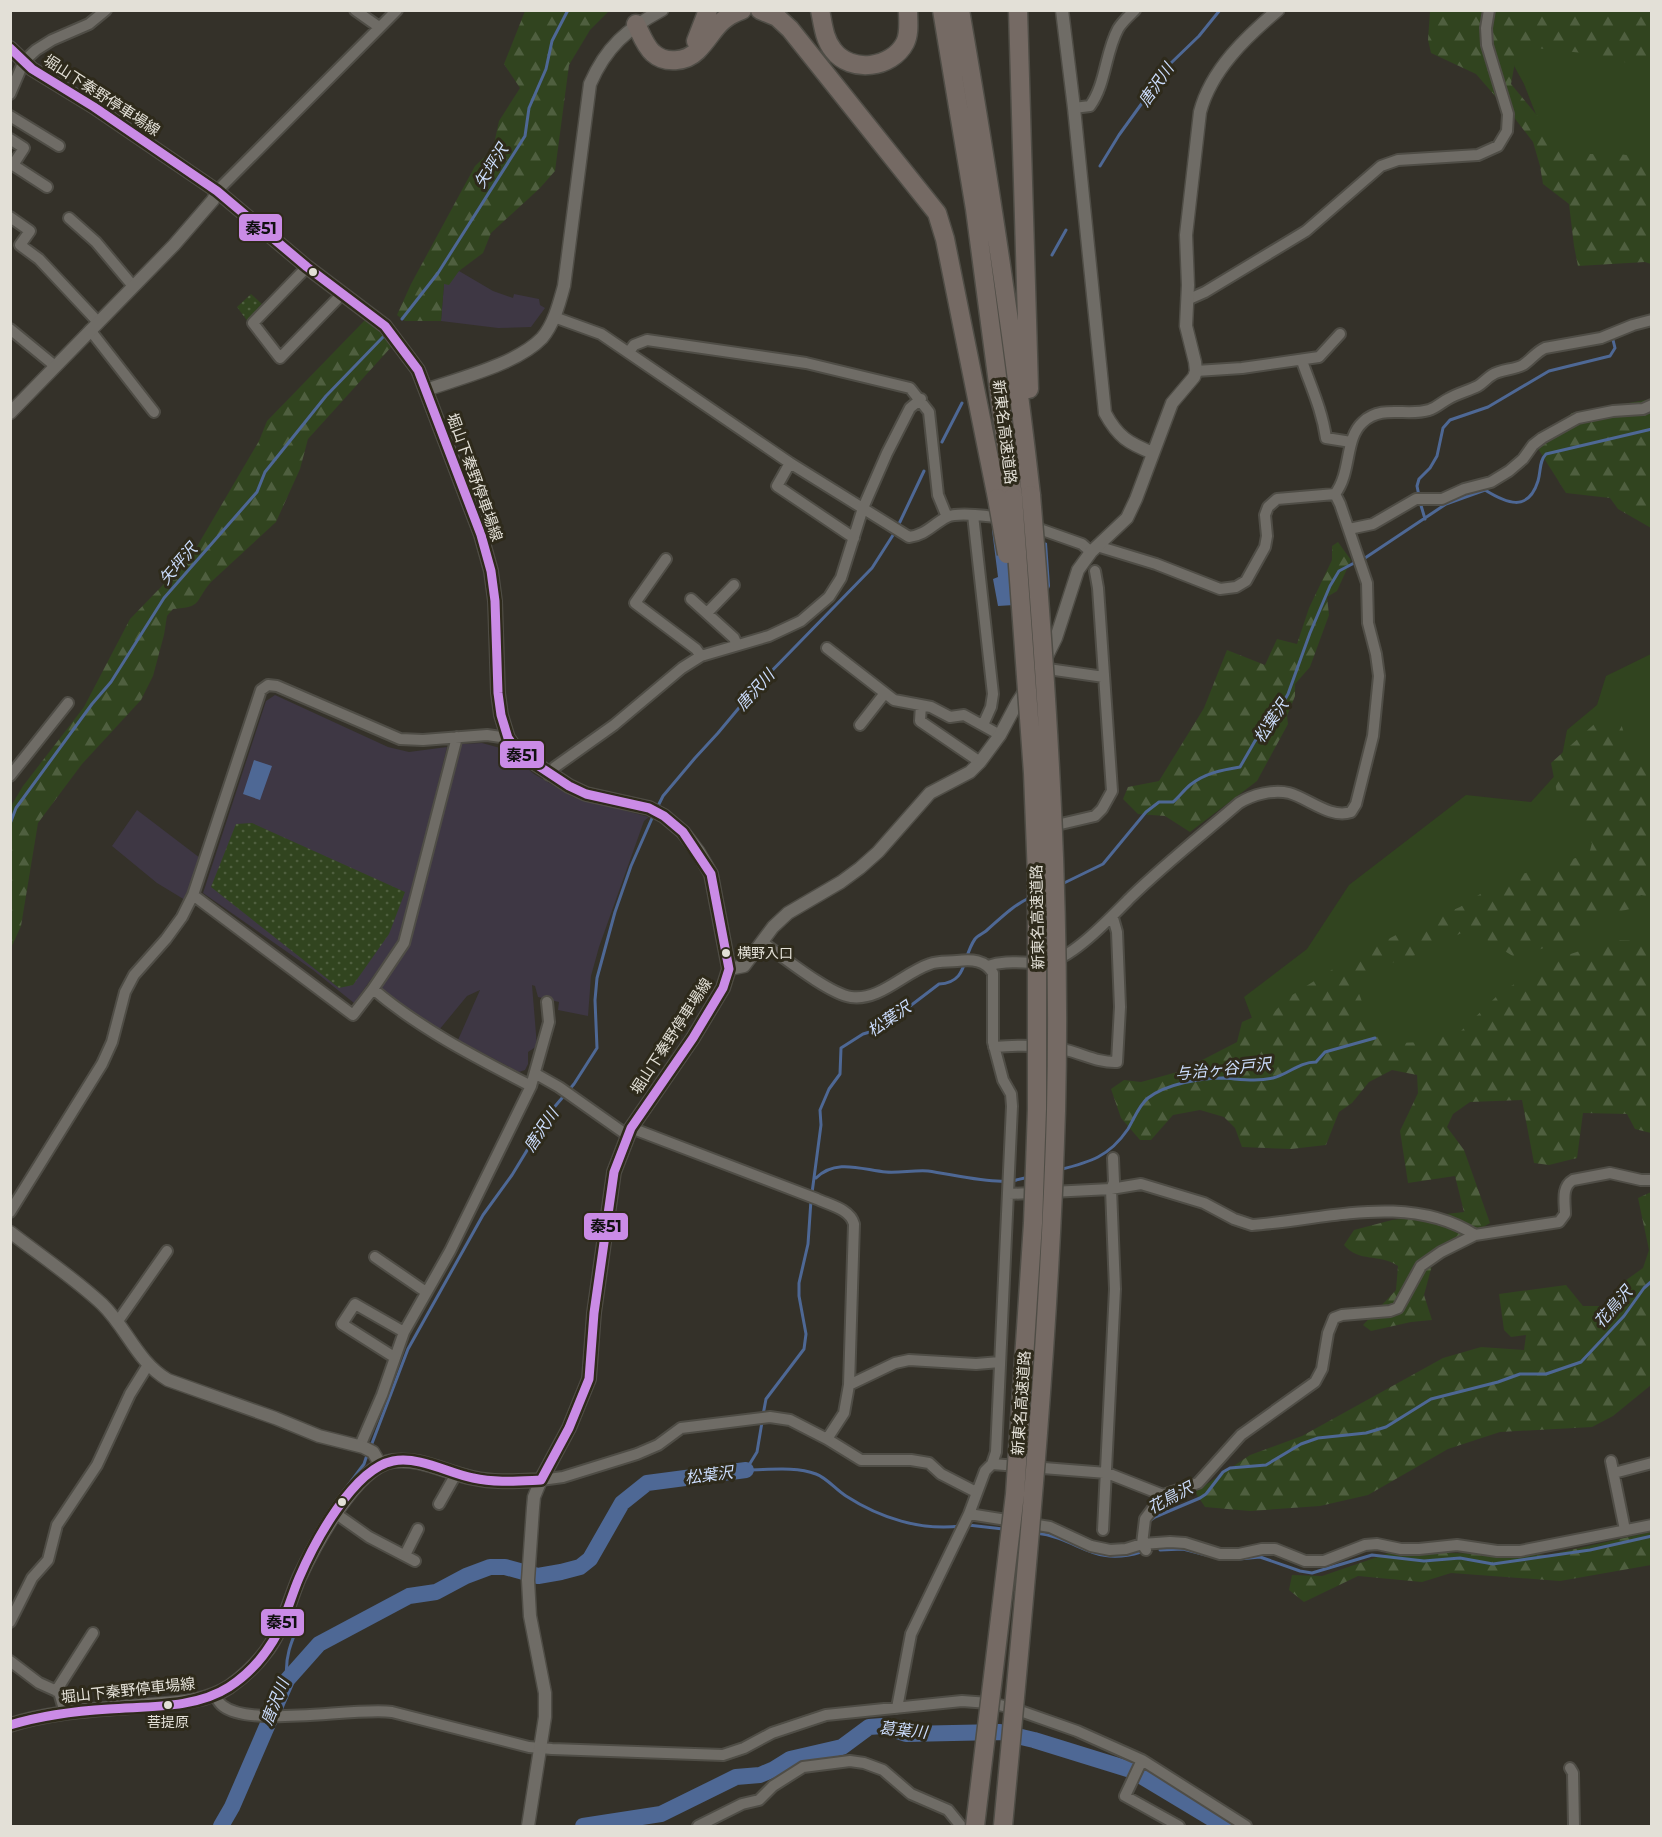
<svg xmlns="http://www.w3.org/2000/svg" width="1662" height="1837" viewBox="0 0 1662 1837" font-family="Montserrat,'Noto Sans JP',sans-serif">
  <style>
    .education { fill: #3e3744 }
    .grass { fill: #31441f }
    .forest { fill: url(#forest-firs) }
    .park { fill: url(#park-dots) }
    .water { fill: #4e6895 }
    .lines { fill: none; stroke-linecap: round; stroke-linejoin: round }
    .stream { stroke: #4e6895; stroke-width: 3 }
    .river { stroke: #4e6895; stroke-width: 16 }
    .minor-casing { stroke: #4f4d46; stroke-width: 14 }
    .tertiary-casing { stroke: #4f4d46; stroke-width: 15 }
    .secondary-casing { stroke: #4f4d46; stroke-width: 16 }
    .motorway-casing { stroke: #4f4d46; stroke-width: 21 }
    .minor { stroke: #6f6c66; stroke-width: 10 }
    .tertiary { stroke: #6f6c66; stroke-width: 12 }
    .secondary { stroke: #6f6c66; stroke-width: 14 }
    .motorway { stroke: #756a64; stroke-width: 18 }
    .motorway-bridge-casing { stroke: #4f4d46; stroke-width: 21; stroke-linecap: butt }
    .motorway-bridge { stroke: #756a64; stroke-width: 18 }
    .bus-1-casing { stroke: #2e2a1b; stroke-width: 14 }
    .bus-1 { stroke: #ca8be6; stroke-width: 9 }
    .bus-dot { fill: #e3e0d7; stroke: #2e2a1b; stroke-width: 2 }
    .labels { text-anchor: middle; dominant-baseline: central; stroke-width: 6; stroke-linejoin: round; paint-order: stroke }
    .bus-label { font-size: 14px; fill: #e3e0d7; stroke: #2e2a1b; text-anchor: start }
    .street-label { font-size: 15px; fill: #e3e0d7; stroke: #2e2a1b }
    .water-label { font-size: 16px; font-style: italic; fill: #cbdcfc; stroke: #2e2a1b }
    .line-badge { stroke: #2e2a1b; stroke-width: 2 }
    .pale-badge-label { font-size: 16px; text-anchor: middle; font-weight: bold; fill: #111 }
  </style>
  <defs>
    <pattern id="forest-firs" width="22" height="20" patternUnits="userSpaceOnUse" patternTransform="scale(1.5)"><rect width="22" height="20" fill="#31441f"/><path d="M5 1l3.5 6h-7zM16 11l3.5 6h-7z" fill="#4f5f3f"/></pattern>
    <pattern id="park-dots" width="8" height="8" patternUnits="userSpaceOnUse" patternTransform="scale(1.5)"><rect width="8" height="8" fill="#31441f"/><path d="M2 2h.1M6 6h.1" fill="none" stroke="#4f5f3f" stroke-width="1.8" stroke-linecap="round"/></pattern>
  </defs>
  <rect width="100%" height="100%" fill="#343129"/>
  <!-- education -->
  <path class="education" d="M459,271l34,20 20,7 1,-4 25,5 1,6 5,3 -14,19 -33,1 -57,-7 3,-37z
    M275,695l113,52 21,5 38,-5 -47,192 -46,64 -41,-33 -110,-77 63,-192z
    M482,743l22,6 30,25 39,23 76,20 -5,4 -45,126 -8,29 -3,40 -30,-6 1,-8 -21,-5 -3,-11 -3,-1 5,61 -9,6v12l-3,6 -6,2 -61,-32 22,-50 -13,6 -28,34 -16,-8 -40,-31 -2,-6 28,-40 2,-8 49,-190 2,-3z
    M137,810l63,48 -15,42 -28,-17 -45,-37z"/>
  <!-- grass -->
  <path class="grass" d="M1499,10l152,1v156l-83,-1 -28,-41 -16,-41 -22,-40z
    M1651,654v320l-187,83 -206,-23 -14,-37 63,-48 42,-64 117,-90 65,7 28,-31 8,-41 30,-25 9,-29z"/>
  <!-- forest -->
  <path class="forest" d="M525,11h84l-19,19 -21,35 -14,106 -15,17 -49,45 -8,20 -24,18 -10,14 -5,-1 -3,37h-36l-8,-6 14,-31 64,-118 18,-17 6,-28 21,-33 -16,-24z
    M1430,11h221v57l-68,-15 -65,-7 -7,38 58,70h51l31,5v105l-6,-2 -67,4 -4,-20 -5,-42 -26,-20 -3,-18 -7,-24 -17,-22 -40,-46 -45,-21 -3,-13z
    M366,319l27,26 -85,94 -8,30 -24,53 -65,60c-17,20 -8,25 -38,27l-6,7 -3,19 -11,41 -12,24 -59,64 -44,59 -17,103 -10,22v-142l12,-20 61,-79 46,-88 62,-64 67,-114 8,-20z
    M1651,399v129l-33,-19 -8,-11 -44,-5 -31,-49 37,-31z
    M1338,542l13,18 -14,31 -10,6 2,18 -19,52 -15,17v12l-8,20 1,8 -31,57 -67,51 -25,-16 -27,-2 -15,-15 5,-12 31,-6 45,-73 23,-58 38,15 12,-26 20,5 12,-36 23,-48v-14z
    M1619,717l8,26 24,20v135l-10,-3 -11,14 -34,8 -33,24 -47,17 -47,-29 -44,23 -61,20 -7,16 8,22 33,33 25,-1 37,-10 40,-39 53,-33 59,-20 39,1v192l-16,-4 -8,-15 -44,-1 -6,45 -28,7 -15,-2 -12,-63 -52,2 -17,12 -6,13 17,23 26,73 -56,35 -10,37 8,25 -21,2 -40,9 -8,-6 33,-35 2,-24c-19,-13 -39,-3 -54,-21l10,-15 38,-10 72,-8 -9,-36 -47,7 -8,-52 18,-38 -1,-18 -25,-5 -23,12 -17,21 -13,9 -13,33 -35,4 -49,-2 -7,-19 -11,-11 -24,-7 -27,5 -22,25h-11l-19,-22 -10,-29 13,-9 17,2 40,-11 56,-29 5,-20 23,-10 8,1 16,-16 52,-33 55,-29 64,-28 42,-27 87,-26 3,-11 -34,-45 -7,-35 50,-45z
    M1651,1192v193l-38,31 -21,11 -92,5 -52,17 -80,46 -48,11 -70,5 -45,-4 -10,-15 55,-37 52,-19 141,-78 38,-11 43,3 2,-15 -15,2 -7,-7 -5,-36 67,-9 17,21h29l10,-23 21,-15 6,-18 -11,-52z
    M1651,1532v33l-91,16 -109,-8 -29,9 -64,-6 -54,26 -15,-12 3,-15 30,1 70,-24 156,3z"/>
  <!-- park -->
  <path class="park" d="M251,294l11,10 -4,4 2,2 -12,12 -11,-15z
    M252,823l153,69 -16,42 -36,51 -14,3 -128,-101 25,-63z"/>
  <!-- water -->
  <path class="water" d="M992,530h16l39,13 3,43 -6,17 -46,3 -5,-27 5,-2z
    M254,760l18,6 -12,34 -17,-6z"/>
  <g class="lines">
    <!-- stream -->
    <path class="stream" d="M1100,166l19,-31 52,-72 28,-27 21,-26
      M1052,255l14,-25
      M402,319l36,-46 87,-137 4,-28 17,-39 6,-28 16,-31
      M942,442l20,-39
      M1419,496l-2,-10 2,-7 11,-11 7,-12 6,-28 7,-8 38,-13 61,-36 61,-15 5,-8 -3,-12
      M1420,502l5,17
      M898,526l26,-55
      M1362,560l84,-56 39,-14c21,13 43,23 53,-9 3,-10 1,-20 8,-27l106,-25
      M657,808l6,-12 32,-38 23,-25 40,-48 114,-117 23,-36
      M10,824l6,-16 76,-104 19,-22 53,-84 93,-106 8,-20 61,-76 58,-60
      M10,845v38
      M1062,884l41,-20 43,-52 13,-10h14c6,-5 11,-12 17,-17 15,-12 32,-15 50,-18l15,-26 17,-19 16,-28 22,-61 20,-47 9,-15 17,-9
      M1059,1170c31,-8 50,-13 69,-41 6,-10 11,-24 20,-31 18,-14 52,-20 75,-20 17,1 33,4 50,0 16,-4 26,-16 43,-16l9,-10 50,-14
      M816,1178c20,-20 47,-8 70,-6 14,1 28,-2 42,-1 22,3 58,12 78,10
      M1012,1181l17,-4
      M812,1193l9,-68 -1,-15 9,-21 11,-15 1,-26 22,-14 17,-5 59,-45c29,-1 23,-27 36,-45 2,-3 7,-5 11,-8 16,-14 26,-25 45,-34
      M763,1415l3,-16 38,-50 2,-15 -7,-38v-13l9,-39 3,-44
      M371,1446l37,-97 75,-134 29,-40 39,-64 23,-27 23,-36 -2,-48 2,-22 18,-66 16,-46 22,-50
      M746,1470l11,-18 5,-30
      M746,1470c22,0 49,-4 70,4 11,4 20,16 30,22 34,22 75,35 115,30
      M338,1499l26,-35 4,-12
      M1148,1522l7,-5 45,-19 6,-4 17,-22 7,-4 36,-3 35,-21 17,-6 48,-5 20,-6 45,-28 67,-17 22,-8h26l35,-12 43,-46 20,-28 8,-7
      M968,1525l35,4
      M1036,1533c43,5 56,34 105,19l1,-3
      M1160,1550l23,-1 23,6
      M1239,1559l21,-2 40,14 12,2 60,-18 52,6 36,-3 33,6 97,-14 62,-14
      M287,1680c-3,-23 5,-40 14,-61l-7,-11"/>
    <!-- river -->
    <path class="river" d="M221,1826l11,-19 55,-127 32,-36 90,-48 27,-4 30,-16 24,-9h15l33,9 23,-4 19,-5 10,-8 32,-56 25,-20 99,-13
      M583,1826l78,-12 75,-37 24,-2 14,-6 16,-10 52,-12 27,-20 13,-1 24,8 94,-2 34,8 97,30 93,56"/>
    <defs>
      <path id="minor" d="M355,10l24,17
        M10,94l14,-33 12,-11 16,-10 37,-16 17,-14
        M1074,108l16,-2c16,-22 15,-53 28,-77 4,-7 11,-13 17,-19
        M10,116l49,30
        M10,139l14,9 -11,17 34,22
        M217,191l180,-181
        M10,217l20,14 -10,14 19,14 59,63
        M69,218l27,24 37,44
        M307,267l-54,56 27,35 62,-64
        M1187,300l18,-8 101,-61 75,-65 17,-6 80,-5 20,-9 9,-15 1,-17 -21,-69 -1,-17 3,-18
        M554,317l47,17 189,129 119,74c17,-2 24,-13 38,-20 10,-5 46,-1 57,2
        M10,329l45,37
        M90,330l64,82
        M629,352l5,-7 13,-5 159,23 104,25 19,24 9,83 9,22
        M1302,361c9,26 20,49 24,77l25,4
        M1196,371l46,-3 77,-11 21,-23
        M790,463l-13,23 77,52
        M973,515l20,179 -2,13 -8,18
        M1031,526l51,18 9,8
        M1349,529l24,-5 43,-25h26l22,-10 27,-7 18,-11 14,-12 10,-14 9,-7 36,-20 35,-7 30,-2 9,-4
        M1097,546l59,18 64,25 16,-2 10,-6 19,-34 2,-11 -2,-21 3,-8 9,-8 58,-5c17,-22 9,-55 28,-72 19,-18 44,-5 66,-12 7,-2 13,-8 19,-11 10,-6 20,-8 30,-13 5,-3 9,-8 14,-11 9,-6 22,-5 31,-10 8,-5 13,-13 22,-17l56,-10 32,-13 19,-5
        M666,559l-31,44 61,46 5,7
        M691,599l43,39 3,7
        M707,613l27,-28
        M827,648l67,52 37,7 19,10 14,-2 36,20
        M1041,668l63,9
        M921,705l-1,16 60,41
        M860,725l25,-32
        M549,775l6,-8 59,-42 68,-57 19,-12 68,-20 32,-15 28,-24 12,-19 22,-70 24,-55 23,-45 11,-9
        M10,776l58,-73
        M1048,827l47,-11 7,-7 10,-18 -14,-203 -3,-17
        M193,895l160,120 20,-26 31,-46 53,-206
        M762,942c20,14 67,52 89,55 29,4 52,-24 79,-33 8,-3 18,-2 27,-3 15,-2 28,-1 36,12v69l10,38 8,14 1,12 -16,346 -4,12 -7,7 -16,43 -58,120 -14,74
        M988,966c22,-8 43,0 64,-5 24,-6 62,-47 79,-64 34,-33 72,-63 108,-94 13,-8 34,-14 50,-10 19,5 41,26 62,19l5,-8 17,-68 6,-60 -3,-22 -8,-31 -1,-40 -27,-79 -5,-10
        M373,989c47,40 104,69 158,97
        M994,1047c23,-2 49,-2 72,3 17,4 33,13 51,12l3,-55 -3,-75 -4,-14
        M536,1074l23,13 68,48
        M631,1128l186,71c13,6 33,10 37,25l-5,161 -5,28 -17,26
        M1009,1194l102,-5 30,-5 63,19 30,16 18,6c73,-5 156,-33 223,10
        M10,1212l92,-148 10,-22 13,-50 9,-17 32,-36 16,-22 11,-22 68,-205 7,-5 9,1 123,53 23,1 64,-5 21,3
        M375,1257l51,35
        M118,1321l49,-70
        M394,1357l-52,-33 13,-20 49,28
        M849,1385l46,-22 14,-3 67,4 24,-2
        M360,1446l22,-51 22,-63 46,-81 81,-165 18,-64 -2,-20
        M1611,1461l14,69
        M992,1464l115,9 56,22
        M1614,1473l38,-10
        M541,1480l22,-3 74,-23 21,-9 23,-17 89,-11 20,3 37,19 34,21h50l18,3 12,11 35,18
        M439,1504l17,-30
        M335,1513l34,24 46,24
        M969,1514l81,13 41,19 19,4 16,-1 16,-5 28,-2 15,1 35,11h19l23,-5h13l30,12h19l41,-16 12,-1 24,5h18l38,-4 40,6h23l132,-26
        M1103,1530l12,-241 -4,-100 3,-7 -1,-24
        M1146,1550l-4,-6 3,-25 18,-24 35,-12 43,-48 74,-53 7,-13 6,-36 6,-15 8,-3 48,-4 8,-3 23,-42 20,-14 34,-17 84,-13 6,-8c0,-12 -4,-27 8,-34l37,-7 31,7h11
        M405,1555l13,-26
        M10,1622l22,-44 16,-18 9,-35 40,-60 33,-71 18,-29
        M10,1661l29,22 20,9 6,21
        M56,1691l37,-58
        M215,1695c2,4 5,9 8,11 28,22 131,1 169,6l137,35 23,2 171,6 21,-7 28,-15 54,-18 136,-14 27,2 20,4 68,24 65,29 104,66
        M1142,1760l-17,36 54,30
        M1570,1768l3,5 1,53
        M698,1826l44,-22 17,-4 14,-14 30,-19 47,-6 14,2 19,7 28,24 37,16 13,16"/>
      <path id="tertiary" d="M1062,10l12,98 31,305c13,24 23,30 48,40
        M426,390c34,-12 91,-26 116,-52 12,-14 17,-34 22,-52l26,-202c16,-37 37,-55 72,-74
        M10,413l164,-168 39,-45 4,-9
        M1044,662l12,-24 22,-68 13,-18 36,-34 9,-19 36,-96 22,-26 2,-6 -1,-9 -9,-36 2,-41 -2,-50 14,-123c11,-42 46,-75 78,-102
        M729,969l15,-3 29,-39 15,-14 53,-31 19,-14 18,-16 52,-59 40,-21 10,-10 20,-27 17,-32 11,-17
        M10,1232c31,24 64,46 92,72 25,24 35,58 66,76l107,38 44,18 44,11 10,5 7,12
        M528,1826l17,-109v-24l-15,-77 -2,-36 5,-72 1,-11 7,-17"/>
      <path id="secondary" d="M10,48l22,21 62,38 123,84 90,76 78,59 33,44 63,165 10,36 4,30 3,92 3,22 7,23 11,15 50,33 17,8 63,14 15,8 19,16 15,20 13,22 18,95 -6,19 -30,50 -62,90 -17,44 -20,141 -5,66 -20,49 -28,52c-23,1 -46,3 -68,-2 -26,-5 -53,-21 -80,-17 -37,5 -79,85 -94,117 -10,24 -16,50 -31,71 -10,14 -25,28 -39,38 -26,17 -59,16 -88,19 -44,4 -89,5 -131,19"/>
      <path id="motorway" d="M760,10l17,7 13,12 147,184 8,26 52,259
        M820,10c3,14 4,29 13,40 18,24 59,18 72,-7 5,-10 3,-22 3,-33
        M942,10l33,199 38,288
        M960,10c28,162 53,323 71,485
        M1018,10l11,379
        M636,24c5,10 9,22 17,29 12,11 33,9 44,-2 17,-17 19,-32 45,-41
        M696,41l12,-31"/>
    </defs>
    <!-- minor casing -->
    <use href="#minor" class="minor-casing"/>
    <!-- tertiary casing -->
    <use href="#tertiary" class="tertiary-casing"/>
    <!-- secondary casing -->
    <use href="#secondary" class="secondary-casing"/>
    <!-- motorway casing -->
    <use href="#motorway" class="motorway-casing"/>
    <!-- minor -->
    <use href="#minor" class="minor"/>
    <!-- tertiary -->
    <use href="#tertiary" class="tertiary"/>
    <!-- secondary -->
    <use href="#secondary" class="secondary"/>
    <!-- motorway -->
    <use href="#motorway" class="motorway"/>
    <defs>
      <path id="motorway-bridge" d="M997,498l10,56
        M975,1826l40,-332 18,-271 4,-114v-232l-4,-104 -20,-276
        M1003,1826c22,-237 46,-476 53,-715 5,-205 -8,-411 -25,-616"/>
    </defs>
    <!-- motorway-bridge casing -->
    <use href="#motorway-bridge" class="motorway-bridge-casing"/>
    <!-- motorway-bridge -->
    <use href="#motorway-bridge" class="motorway-bridge"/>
    <defs>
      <path id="bus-1" d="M10,48l22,21 62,38 123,84 90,76 78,59 33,44 63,165 10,36 4,30 3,92 3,22 7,23 11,15 50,33 17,8 63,14 15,8 19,16 28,42 18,95 -6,19 -30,50 -62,90 -17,44 -20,141 -5,66 -20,49 -28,52c-23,1 -46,3 -68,-2 -25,-5 -53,-22 -80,-17 -40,8 -79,82 -94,117 -9,21 -14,44 -26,63 -11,18 -27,35 -44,46 -34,22 -82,19 -120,22 -33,2 -66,6 -99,16"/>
    </defs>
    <!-- bus-1 casing -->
    <use href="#bus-1" class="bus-1-casing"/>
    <!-- bus-1 -->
    <use href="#bus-1" class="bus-1"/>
  </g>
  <!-- markers -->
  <g class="bus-dot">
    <circle cx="313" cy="272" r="5"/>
    <circle cx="726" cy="953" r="5"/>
    <circle cx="342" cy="1502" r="5"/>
    <circle cx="168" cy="1705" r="5"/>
  </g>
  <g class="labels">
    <!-- bus labels -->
    <g class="bus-label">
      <text x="737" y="953">横野入口</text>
      <text x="168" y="1722" text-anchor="middle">菩提原</text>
    </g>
    <!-- street labels -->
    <g class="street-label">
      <text transform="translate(102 95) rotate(33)">堀山下秦野停車場線</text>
      <text transform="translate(1005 432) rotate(83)">新東名高速道路</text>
      <text transform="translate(475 477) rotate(70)">堀山下秦野停車場線</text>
      <text transform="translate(1037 917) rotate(-91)">新東名高速道路</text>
      <text transform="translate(671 1036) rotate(-57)">堀山下秦野停車場線</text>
      <text transform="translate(1021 1403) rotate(-86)">新東名高速道路</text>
      <text transform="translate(128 1690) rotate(-6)">堀山下秦野停車場線</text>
    </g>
    <!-- water labels -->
    <g class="water-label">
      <text transform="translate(1156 85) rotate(-55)">唐沢川</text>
      <text transform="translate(491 166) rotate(-58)">矢坪沢</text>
      <text transform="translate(178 564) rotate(-49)">矢坪沢</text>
      <text transform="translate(755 690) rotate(-48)">唐沢川</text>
      <text transform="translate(1271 721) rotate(-56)">松葉沢</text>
      <text transform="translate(889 1019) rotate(-34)">松葉沢</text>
      <text transform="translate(1223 1069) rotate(-6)">与治ヶ谷戸沢</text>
      <text transform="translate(541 1130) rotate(-56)">唐沢川</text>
      <text transform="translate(1613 1307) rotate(-49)">花鳥沢</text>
      <text transform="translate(709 1475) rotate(-7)">松葉沢</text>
      <text transform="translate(1170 1498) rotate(-28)">花鳥沢</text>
      <text transform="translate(275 1702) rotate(-68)">唐沢川</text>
      <text transform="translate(903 1730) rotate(6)">葛葉川</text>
    </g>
  </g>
  <g class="line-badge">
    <rect x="238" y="213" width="45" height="29" rx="6" fill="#ca8be6"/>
    <rect x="499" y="740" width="46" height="29" rx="6" fill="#ca8be6"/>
    <rect x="583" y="1212" width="46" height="29" rx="6" fill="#ca8be6"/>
    <rect x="260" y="1608" width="45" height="29" rx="6" fill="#ca8be6"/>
  </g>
  <g class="pale-badge-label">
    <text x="261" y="234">秦51</text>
    <text x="522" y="761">秦51</text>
    <text x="606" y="1232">秦51</text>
    <text x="282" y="1628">秦51</text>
  </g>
  <!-- border -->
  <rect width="1662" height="1837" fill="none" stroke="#e3e0d7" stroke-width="24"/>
</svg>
